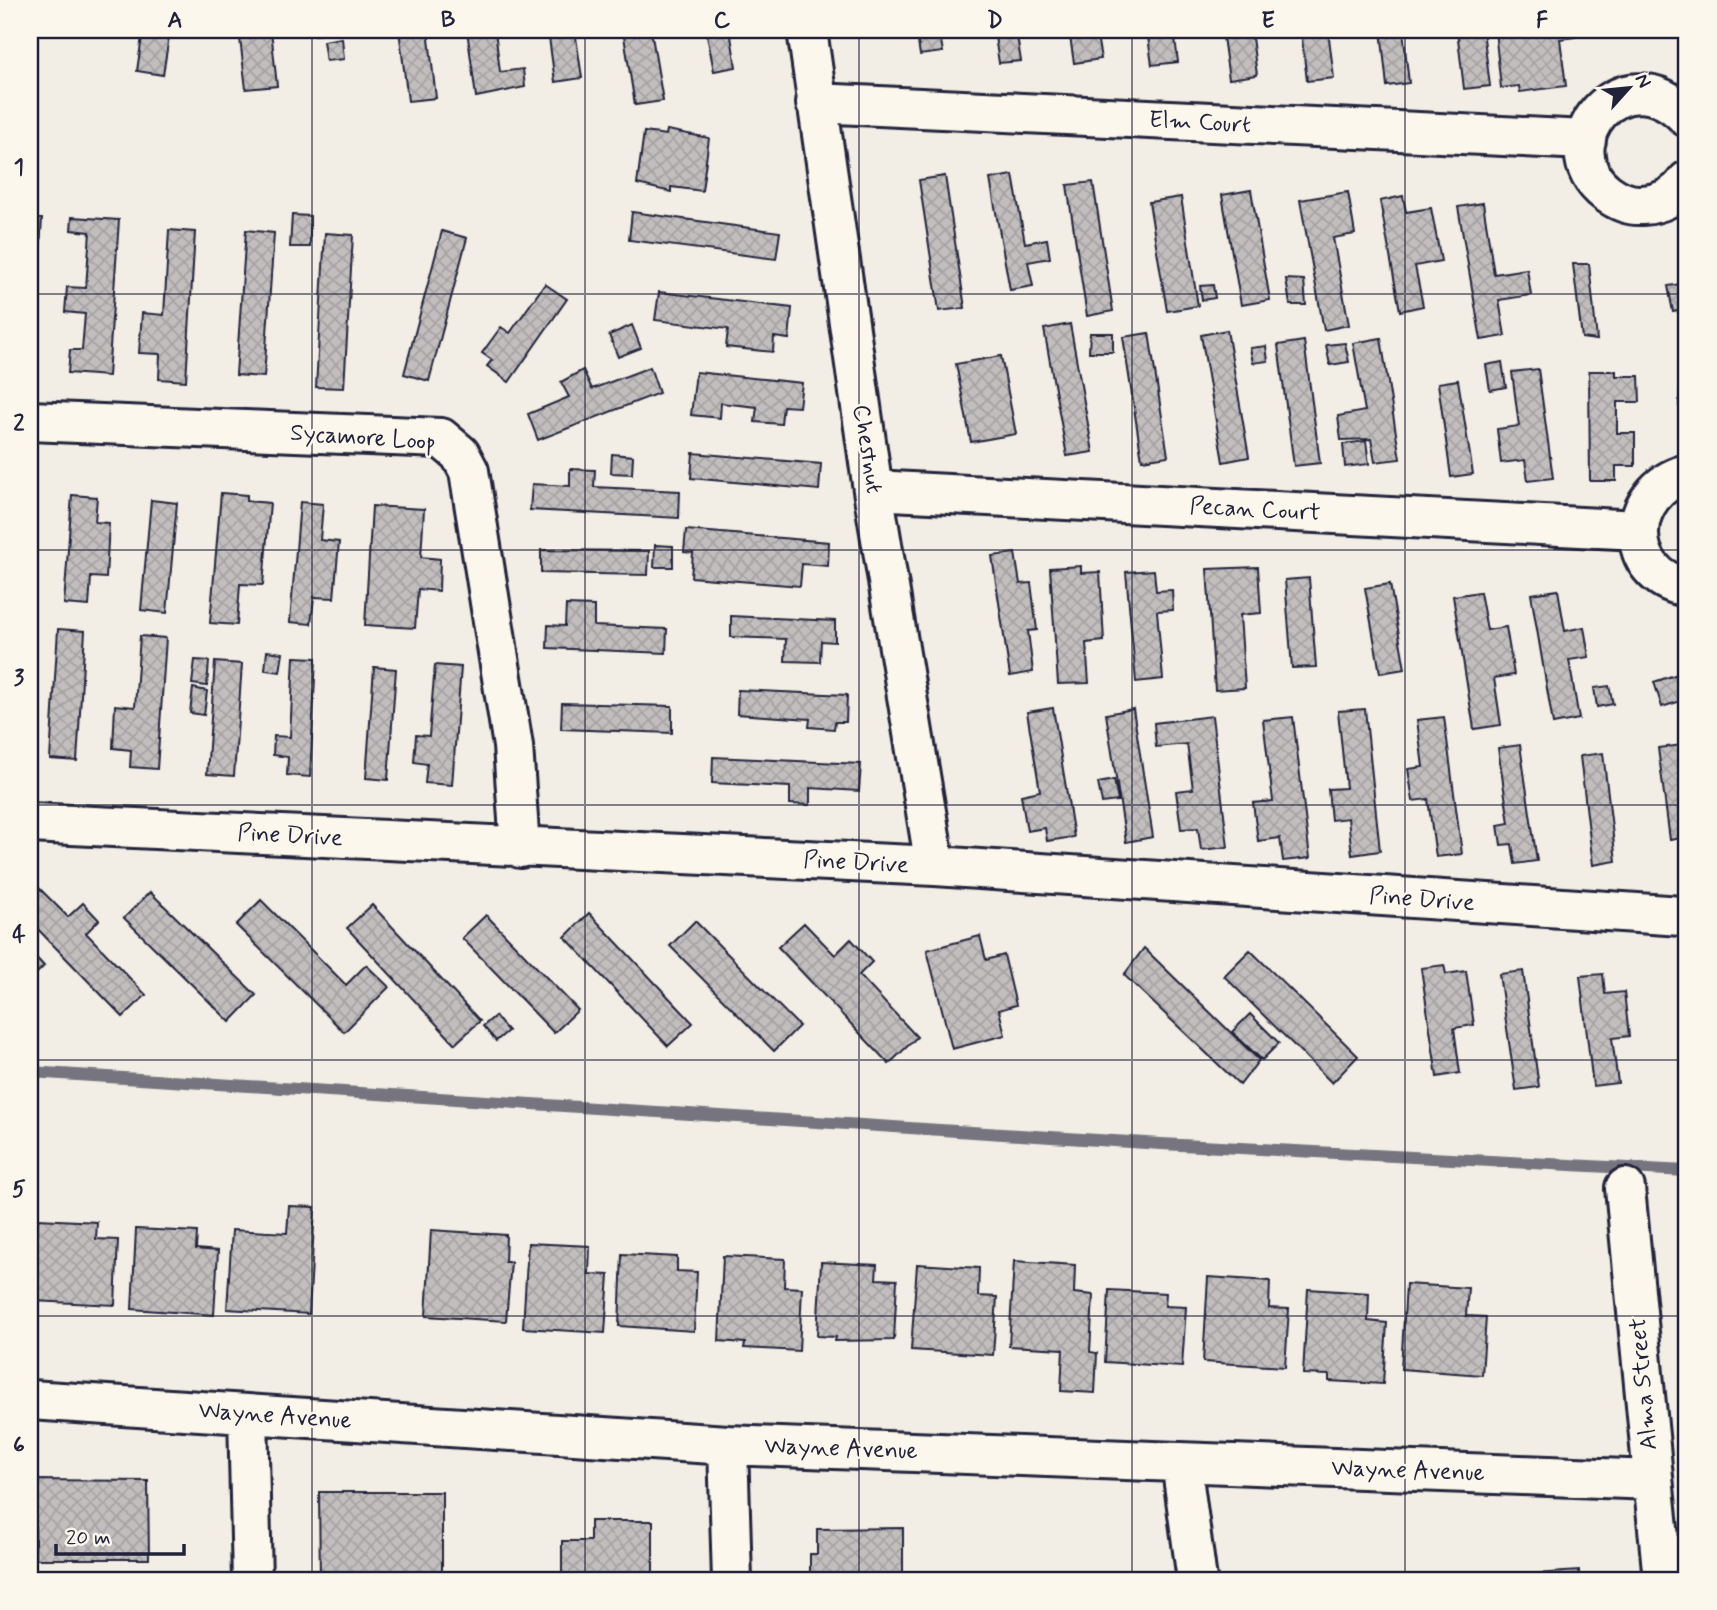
<svg xmlns="http://www.w3.org/2000/svg" width="1717" height="1610" viewBox="0 0 1717 1610" font-family="Mynerve,sans-serif">
  <style>
    .lines { fill: none; stroke-linecap: round; stroke-linejoin: round }
    .stream { stroke: #76747f; stroke-width: 12 }
    .building { fill: url(#building-cross-hatch); stroke: #22223b; stroke-width: 2 }
    .street-casing { stroke: #22223b; stroke-width: 44 }
    .street { stroke: #fbf7ec; stroke-width: 38 }
    .grid { fill: none; stroke: #22223b; stroke-width: 2; stroke-opacity: 0.55 }
    .labels { text-anchor: middle; dominant-baseline: central; stroke-width: 5; stroke-linejoin: round; paint-order: stroke }
    .street-label { font-size: 24px; fill: #22223b; stroke: #fbf7ec }
    .neatline { fill: none; stroke: #22223b; stroke-width: 2.5 }
    .grid-label { font-size: 23px; text-anchor: middle; font-weight: bold; fill: #22223b }
  </style>
  <defs>
    <pattern id="building-cross-hatch" width="8" height="8" patternUnits="userSpaceOnUse" patternTransform="scale(1.75)"><rect width="8" height="8" fill="#c2bebe"/><path d="M0 0l8 8M0 8l8-8" fill="none" stroke="#a6a3a4"/></pattern>
  </defs>
  <rect width="100%" height="100%" fill="#f2eee5"/>
  <filter id="ink" filterUnits="userSpaceOnUse"><feTurbulence type="fractalNoise" baseFrequency=".0143" numOctaves="2"/><feDisplacementMap in="SourceGraphic" scale="14" xChannelSelector="R" yChannelSelector="G"/><feConvolveMatrix kernelMatrix="1 2 1 2 8 2 1 2 1" color-interpolation-filters="sRGB"/></filter>
  <g filter="url(#ink)">
    <g class="lines">
      <!-- stream -->
      <path class="stream" d="M30,1072l1131,72 526,27"/>
    </g>
    <!-- building -->
    <path class="building" d="M143,30h27l-7,45 -26,-4z
      M239,30h32l6,56 -31,3z
      M314,30h23l1,2 -23,3z
      M399,30h29l8,68 -28,3z
      M467,30h28l5,42 23,-3 2,18 -49,10z
      M519,30h16l1,7 -15,2z
      M548,30h27l7,48 -27,4z
      M623,30h28l12,71 -28,4z
      M706,30h24l6,37 -22,4z
      M916,30h23l4,22 -23,3z
      M994,30h22l5,31 -22,2z
      M1069,30h27l5,29 -27,4z
      M1147,30h27l4,32 -26,3z
      M1222,30h29l6,45 -28,4z
      M1301,30h27l6,48 -27,3z
      M1381,30h22l6,53 -22,3z
      M1457,30h26l7,56 -26,3z
      M1495,30h79l1,7 -15,2 6,47 -46,6 -1,-6 -18,2z
      M342,38l2,21 -18,2 -3,-20z
      M667,130l42,8 -7,53 -31,-4v5l-34,-8 7,-52 22,3z
      M1013,175l12,68 22,-4 3,19 -22,4 5,24 -23,4 -20,-111z
      M945,176l20,132 -26,3 -20,-131z
      M1093,182l20,129 -26,5 -20,-131z
      M1251,190l19,110 -29,5 -19,-110z
      M1348,192l7,42 -22,4 16,87 -25,5 -24,-130z
      M1403,196l3,16 25,-4 10,53 -26,5 8,40 -23,5 -20,-110z
      M1181,197l17,109 -31,5 -18,-109z
      M1483,203l11,71 33,-5 4,26 -32,5 6,36 -24,4 -23,-133z
      M632,212l148,20 -4,27 -147,-19z
      M292,215l18,1v31h-20z
      M72,217l47,3 -11,156 -40,-3 2,-23h12l3,-36 -20,-2 2,-25 19,1 4,-56 -19,-2z
      M30,219h12l-11,156 -1,-1z
      M169,230l26,2 -9,149 -27,-2 1,-25 -21,-1 3,-40 22,2z
      M246,230l28,3 -10,144 -28,-2z
      M442,231l25,7 -38,143 -25,-7z
      M325,233l28,2 -9,153 -28,-1z
      M1573,264h16l8,76 -15,-2z
      M1286,279l18,1 2,25h-16z
      M1687,283v26l-14,3 -5,-26z
      M545,284l22,15 -58,83 -22,-16 5,-6 -10,-7 19,-26 9,6z
      M1213,285l2,13 -13,2 -2,-14z
      M659,292l133,16 -3,31 -15,-2 -1,15 -47,-5 2,-18 -73,-9z
      M1070,324l23,128 -26,4 -23,-127z
      M632,325l9,23 -23,9 -9,-22z
      M1227,330l22,127 -26,5 -22,-127z
      M1090,333h23v19h-24z
      M1149,333l19,123 -26,4 -19,-123z
      M1381,338l19,121 -25,3 -4,-23 -30,1 -3,-24 27,-5 -12,-68z
      M1304,341l16,122 -26,3 -16,-121z
      M1345,343l4,19 -19,3 -4,-20z
      M1266,346l2,15 -15,2 -3,-15z
      M1001,356l15,78 -45,8 -15,-78z
      M1502,362l4,25 -16,3 -4,-25z
      M650,367l9,26 -121,47 -10,-26 41,-17 -8,-15 22,-12 9,19z
      M1538,369l15,109 -25,3 -3,-21 -24,3 -4,-34 22,-3 -7,-54z
      M1589,371h27v5h23l1,26h-23v31h18v33h-19v15h-26z
      M696,372l106,11 -3,24 -16,-1 -2,18 -26,-2 2,-15 -36,-4 -1,15 -29,-3z
      M1458,380l15,94 -22,3 -13,-94z
      M1680,388h7v18h-8z
      M1366,441l3,23 -24,3 -2,-23z
      M693,453l128,11 -2,26 -128,-12z
      M612,454l21,2 -1,18 -21,-1z
      M570,469l25,1 -1,17 86,4 -1,27 -149,-8 2,-26 38,2z
      M221,493l26,2v6l23,2 -7,82 -23,-1 -3,41 -27,-2z
      M72,495l25,2 -2,25 14,1 -3,55 -15,-1 -2,29 -25,-2z
      M151,500l26,3 -10,110 -26,-3z
      M300,502l23,2 -3,36 19,2 -5,56 -20,-1 -3,27 -21,-2z
      M372,506l52,3 -3,48 19,2 -1,32 -21,-2 -3,39 -50,-3z
      M686,530l143,12 -1,24 -26,-2 -2,22 -109,-9 2,-24 -9,-1z
      M655,545l18,1v21h-19z
      M541,550l108,1 -1,24 -107,-2z
      M1015,553l5,31 11,-1 6,47 -9,1 5,41 -23,4 -18,-120z
      M1081,566v7l19,-1 4,69 -18,2 3,40 -31,1 -8,-116z
      M1258,567l3,46 -21,2 5,73 -30,2 -8,-121z
      M1154,570l2,21 16,-1 1,20 -16,1 6,68 -27,3 -10,-110z
      M1309,578l7,89 -24,1 -7,-88z
      M1390,584l15,85 -25,4 -15,-85z
      M1558,590l7,41 19,-4 5,30 -20,3 10,59 -26,5 -22,-130z
      M1480,592l7,38 19,-3 8,48 -20,3 7,47 -27,4 -21,-133z
      M566,605l28,1v20l73,3 -1,24 -119,-5 1,-23 17,1z
      M731,616l104,5v21l-14,-1 -1,21 -35,-1 1,-22 -55,-2z
      M58,629l27,2 -8,130 -27,-2z
      M140,636l26,2 -9,131 -27,-2 1,-17 -18,-2 2,-43 20,2z
      M267,651l16,2 -3,19 -15,-2z
      M294,657l22,1 -6,119 -23,-2 1,-18 -15,-2 1,-19 16,1z
      M195,660l14,1 -2,25 -15,-2z
      M215,662l27,2 -8,112 -27,-2z
      M435,665l26,2 -9,118 -27,-2 2,-19 -13,-2 2,-27 13,1z
      M374,667l22,2 -8,111 -22,-2z
      M1687,671v28l-25,8 -8,-25z
      M1609,686l4,18 -16,3 -3,-19z
      M193,688l14,3 -3,24 -14,-2z
      M738,690l109,5 -1,27h-11l-1,7 -25,-2 1,-8 -73,-5z
      M562,703l110,3v27l-111,-4z
      M1053,708l21,129 -27,4 -2,-13 -18,3 -6,-36 19,-4 -13,-79z
      M1133,709l20,128 -27,5 -20,-128z
      M1365,709l15,142 -28,4 -4,-37 -17,2 -3,-31 18,-1 -8,-77z
      M1212,716l16,131 -27,3 -3,-22 -17,1 -5,-38 17,-2 -6,-45 -31,3 -2,-24z
      M1293,717l17,141 -27,3 -3,-23 -22,3 -5,-38 20,-2 -10,-81z
      M1444,717l18,137 -26,3 -8,-58 -15,2 -5,-32 15,-2 -6,-47z
      M1520,745l17,116 -22,3 -3,-20 -11,1 -3,-20 11,-2 -11,-75z
      M1682,745l5,39v53l-17,3 -12,-92z
      M1603,753l13,108 -23,4 -13,-109z
      M713,757l148,7 -2,27 -49,-3v17l-20,-1v-17l-78,-4z
      M1114,780l4,21 -16,2 -4,-20z
      M39,888l29,29 15,-14 16,17 -13,13 60,62 -23,22 -93,-96v-23z
      M150,892l106,103 -26,27 -106,-104z
      M261,900l85,85 20,-20 23,22 -45,45 -108,-107z
      M372,905l108,116 -25,23 -108,-116z
      M589,913l104,110 -25,23 -103,-109z
      M486,915l92,95 -24,23 -92,-95z
      M695,921l104,105 -25,25 -104,-105z
      M804,923l31,32 16,-16 21,23 -13,13 58,62 -28,27 -111,-117z
      M980,936l6,24 18,-5 12,50 -17,5 6,25 -53,14 -25,-99z
      M1144,948l115,112 -19,25 -116,-110z
      M1250,950l108,106 -26,27 -108,-107z
      M30,951l14,15 -14,14z
      M1444,965l2,9 20,-3 8,54 -20,3 6,45 -23,4 -16,-109z
      M1523,971l16,116 -23,3 -17,-116z
      M1603,974l2,20 19,-2 5,44 -17,2 6,45 -25,3 -13,-110z
      M1250,1014l29,29 -17,17 -30,-28z
      M495,1016l13,15 -12,10 -13,-15z
      M289,1206l26,1 -6,107 -82,-5 5,-79 55,3z
      M38,1219l59,3 -1,17 22,1 -3,65 -82,-4z
      M136,1229l61,3 -1,17 22,2 -4,64 -82,-6z
      M431,1230l75,5 -1,27h6l-5,59 -80,-5z
      M528,1243l62,3 -1,28 20,1 -4,58 -82,-5z
      M622,1254l55,3v14l20,1 -3,59 -75,-5z
      M723,1256l62,3 -1,28 18,1 -3,63 -55,-3 1,-5 -26,-2z
      M1014,1261l61,4 -1,28 19,2 -3,57 7,1 -2,40 -34,-2 2,-42 -54,-3z
      M821,1262l56,3 -1,14 21,1 -3,60 -59,1 1,-4 -19,-1z
      M917,1264l62,4 -1,28 19,1 -4,58 -82,-5z
      M1208,1277l62,4 -1,27 20,1 -4,58 -82,-5z
      M1406,1284l62,4 -2,28 20,1 -4,58 -81,-6z
      M1308,1289l61,4 -1,28 19,2 -4,61 -54,-3v-6l-26,-1z
      M1109,1290l57,3 -1,13 21,1 -4,60 -77,-5z
      M35,1480l113,1 1,78h-114z
      M319,1492h123v88h-122z
      M590,1521h63v56l-5,3h-86v-39h28z
      M903,1528v52h-93v-26h7v-25z
      M1324,1571l1,5 33,-2v6h-85l19,-1v-6z
      M1579,1571v9h-59v-5z
      M100,1574h56l1,6h-57z"/>
    <g class="lines">
      <defs>
        <path id="street" d="M807,30l66,460 62,376
          M816,103l770,37
          M1687,117c-66,-69 -141,30 -80,76 11,8 22,13 35,12 18,-1 35,-9 45,-24
          M30,421l411,17 19,16 9,17 44,275 7,102
          M1687,474c-62,16 -66,102 0,113
          M873,490l765,40
          M30,823l905,43 747,50
          M1625,1188l38,392
          M30,1400l698,45 925,35
          M248,1414l4,166
          M728,1445l4,135
          M1181,1462l16,118"/>
      </defs>
      <!-- street casing -->
      <use href="#street" class="street-casing"/>
      <!-- street -->
      <use href="#street" class="street"/>
    </g>
  </g>
  <!-- grid -->
  <path class="grid" d="M312,30v1550M585,30v1550M859,30v1550M1132,30v1550M1405,30v1550M30,294h1657M30,550h1657M30,805h1657M30,1060h1657M30,1316h1657"/>
  <g class="labels">
    <!-- street labels -->
    <g class="street-label">
      <text transform="translate(1200 123) rotate(3)">Elm Court</text>
      <text transform="translate(363 438) rotate(4)">Sycamore Loop</text>
      <text transform="translate(867 449) rotate(81)">Chestnut</text>
      <text transform="translate(1255 510) rotate(3)">Pecan Court</text>
      <text transform="translate(290 836) rotate(3)">Pine Drive</text>
      <text transform="translate(856 863) rotate(3)">Pine Drive</text>
      <text transform="translate(1422 900) rotate(4)">Pine Drive</text>
      <text transform="translate(1644 1384) rotate(-95)">Alma Street</text>
      <text transform="translate(275 1416) rotate(4)">Wayne Avenue</text>
      <text transform="translate(841 1449) rotate(2)">Wayne Avenue</text>
      <text transform="translate(1408 1471) rotate(2)">Wayne Avenue</text>
    </g>
  </g>
  <!-- margin -->
  <rect width="1717" height="1610" fill="none" stroke="#fbf7ec" stroke-width="77"/>
  <!-- north arrow -->
  <g transform="translate(1629 88) rotate(63)" stroke="#fbf7ec" stroke-width="5" paint-order="stroke">
  <path d="M0-5L12 26L0 18L-12 26Z" fill="#22223b"/>
  <text y="-10" font-size="19" font-weight="bold" text-anchor="middle" fill="#22223b">N</text>
  </g>
  <!-- scale -->
  <path d="M56 1544v10h128v-10" fill="none" stroke="#22223b" stroke-width="3.5"/>
  <text x="66" y="1544" font-size="21" fill="#22223b" stroke="#fbf7ec" stroke-width="5" paint-order="stroke">20 m</text>
  <rect x="38" y="38" width="1640" height="1534" class="neatline"/>
  <g class="grid-label">
    <text x="175" y="27">A</text>
    <text x="448" y="27">B</text>
    <text x="722" y="27">C</text>
    <text x="995" y="27">D</text>
    <text x="1268" y="27">E</text>
    <text x="1542" y="27">F</text>
    <text x="19" y="174">1</text>
    <text x="19" y="430">2</text>
    <text x="19" y="685">3</text>
    <text x="19" y="941">4</text>
    <text x="19" y="1196">5</text>
    <text x="19" y="1452">6</text>
  </g>
</svg>
